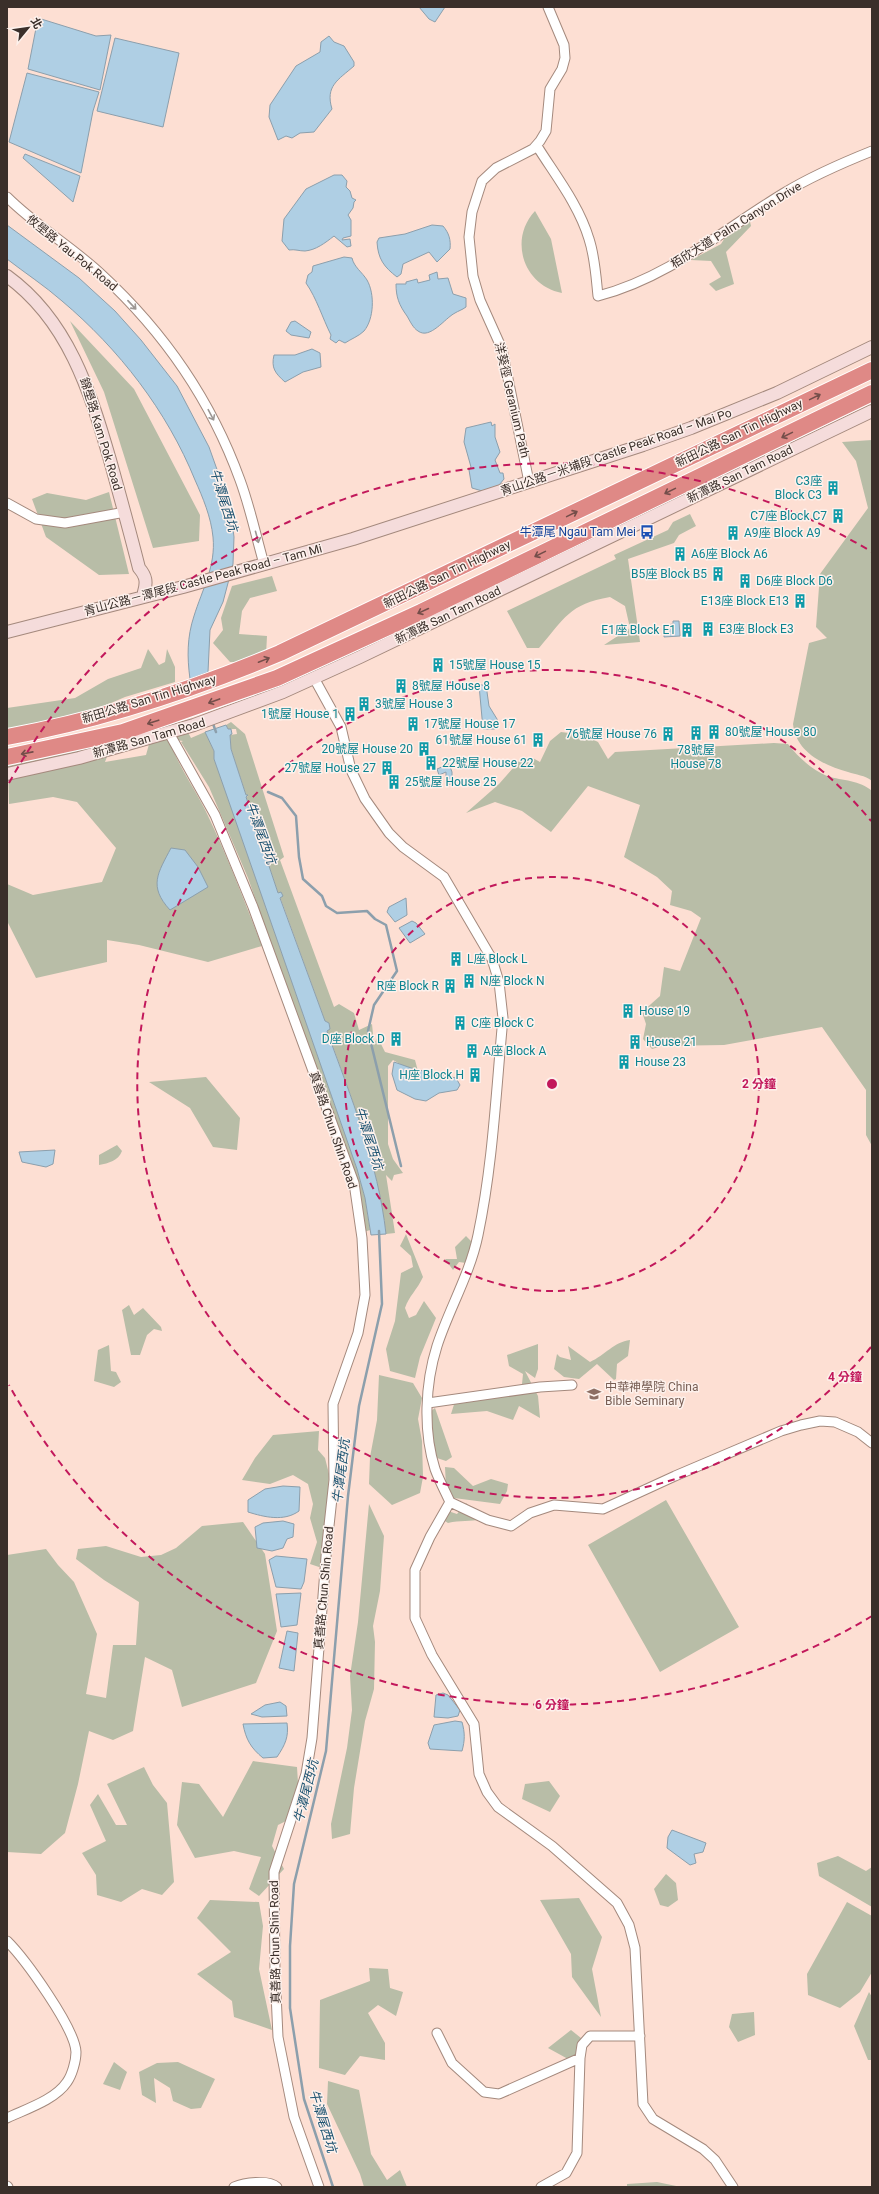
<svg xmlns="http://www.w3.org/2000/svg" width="879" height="2194" viewBox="0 0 879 2194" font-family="Roboto,'Noto Sans TC',sans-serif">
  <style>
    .green { fill: #b8bda7 }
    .water { fill: #afcfe4; stroke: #8c9fac }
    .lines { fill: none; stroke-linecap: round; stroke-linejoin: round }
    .stream { stroke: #8c9fac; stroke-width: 2.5 }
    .street-casing { stroke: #a4897d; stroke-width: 11 }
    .secondary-casing { stroke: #a4897d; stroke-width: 14 }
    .highway-casing { stroke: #fff; stroke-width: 18 }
    .street { stroke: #fff; stroke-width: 9 }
    .secondary { stroke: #f5dcdb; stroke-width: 12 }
    .highway { stroke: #df8986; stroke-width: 16 }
    .oneway { stroke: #9c9794 }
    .oneway2 { stroke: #744e4a }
    .ring { fill: none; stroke: #c2185b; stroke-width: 2; stroke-dasharray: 7 5 }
    .labels { text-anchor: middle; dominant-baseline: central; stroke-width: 3; stroke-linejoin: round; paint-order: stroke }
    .street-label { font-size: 12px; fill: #3a2f2a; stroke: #fdf1ec }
    .culture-label { font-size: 12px; fill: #0d838f; stroke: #fdf1ec; text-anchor: start }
    .transit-label { font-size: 12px; fill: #164399; stroke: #fdf1ec; text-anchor: end }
    .education-label { font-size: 12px; fill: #785e54; stroke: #fdf1ec; text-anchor: start }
    .water-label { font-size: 13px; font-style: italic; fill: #1d5371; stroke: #fdf1ec }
    .centre { fill: #c2185b; stroke: #fdf1ec; stroke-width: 2 }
    .ring-label { font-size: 12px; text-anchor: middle; font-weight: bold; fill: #c2185b; stroke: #fdf1ec; stroke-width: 3; stroke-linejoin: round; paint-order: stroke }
  </style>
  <rect width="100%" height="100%" fill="#fddfd3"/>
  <!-- green -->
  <path class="green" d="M535,211l16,28 11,54c-38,-7 -54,-53 -27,-82z
    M748,213l3,13 -25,26 8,32 -18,7 -7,-7 12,-7 -10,-16 -20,-1 30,-16 15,-24z
    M70,321l64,68 66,126 -1,26 -46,7 -49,-156z
    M872,440v341c-7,-6 -16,-6 -24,-9 -25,-7 -52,-20 -55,-48l16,-81 18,-5 -11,-11 4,-53 48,-66 -12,-47 -14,-19z
    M109,492l20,82 -30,1 -53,-38 -14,-38 15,-6 39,7z
    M690,514l6,12 -17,9 -5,8 -46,16 12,83 -36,3 26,-17 -5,-22 -15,-9c-41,7 -45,21 -71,51h-12l-20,-37 109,-52 -2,-4 54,-25 5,-8z
    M272,576l5,15 -27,7 -8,13 -3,23 28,2 -1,19 -14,7h-22l-17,-19 10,-13 -2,-12 11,-32z
    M148,649l11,16 6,-3 2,-13 8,18v15l-50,15 -35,15 -83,18v-22l68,-10 33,-19 33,-11z
    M231,722l14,12 39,123 -4,3 54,147 5,-3 15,9 5,17 13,-6 2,20 5,-10 2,10 4,8 30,8 4,15 -26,-15 -5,6v78l5,15 10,14 -9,2 -2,6 -6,-6 9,58 -9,1c-8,-72 -35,-136 -59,-204l3,-1 -1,-6 -4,-2 -45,-124 2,-1 -4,-3 -32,-96 2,-1 -2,-1 -15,-46 -1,-14 7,-1 -1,-5h-8l-2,-4z
    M183,723l8,15 14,-6 9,19v7l143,411 8,29 5,32 -6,2 -3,-20 -68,-206 -45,-128 -39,-91 -28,-45 2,-1 -14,-2c9,28 28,52 40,79 20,42 36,85 53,128l-54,16 -69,-17 -32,-5v22l-71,16 -29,-57v-37l26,11 69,-13 14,-34 -39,-46 -24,-5 -44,7 -1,-38 100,-22 2,-5 1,7 -6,16 41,-7 7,-25z
    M561,732l23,3 14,7 10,17 7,-7 159,-9 14,1c10,13 24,26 39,32 16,5 33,4 45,15v355l-6,-11v-45l-44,-63 -98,18 -62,1 -10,3 -9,-10 3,-15 -4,-12 18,-16 4,-29 16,4 21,-53 -10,-7 -21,-6 2,-14 -15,-14 -33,-20 16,-52 -52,-19 -37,46 -29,-21 -27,-9 -29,11 33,-29 22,-25 10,-2 9,5 10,-21z
    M206,1077l34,41 -3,32 -24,-3 -23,-39 -41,-26z
    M117,1145l5,6c-4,10 -13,12 -23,14v-10z
    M406,1234l17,43c-6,13 -14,19 -18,31l4,10 7,-3 8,-14 12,17 -16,39 -5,21 -25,-7 -4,-22 9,-28 6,-48 12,-6 -2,-11 -11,-10z
    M466,1236l6,6 -6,21 -7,-1 -6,8 -8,-11h12l-2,-12z
    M129,1305l5,10 9,-7 18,19 1,4 -8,-2 -7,6 -7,20h-9l-9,-45z
    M630,1340l-2,16 -11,8 -1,15 -2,1 -17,-16 -18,15 -15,-2 -10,-8 3,-15 3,3 11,3 -3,-14 22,16c15,-7 24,-20 40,-22z
    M538,1344v25l-3,9 -10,-7 13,25 2,22 -21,-12 -6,14 -26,-9 -36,3 6,-19 39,3 26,-14 1,-10 -14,-8 -2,-11z
    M109,1345l2,26 5,1 5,10 -7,5 -20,-6 4,-31z
    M379,1375l34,8 9,15 -4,21 4,22 1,36 -3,16 -28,12 -23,-21 1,-27 7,-37z
    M435,1408l17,49 -6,4 -9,-3 -13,-28 6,-18z
    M319,1431l-1,19 7,8 4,16 -1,29 5,21 -1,30 -13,13 -9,-3 7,-22 -7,-24 3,-14 -5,-20 -15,-9 -23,9 -28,-4 13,-22 18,-23z
    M445,1467l9,1 19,18 18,-7 17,5 -1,7 -7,13 -46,-6 -8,-11z
    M666,1500l73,127 -79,45 -72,-127z
    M466,1503l16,16c-12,3 -22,1 -34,4l-11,-7 5,-7 15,5z
    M369,1504l15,32 -4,55 -7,35 2,16 -1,47 -9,32 -11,67 -4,46 -18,5 -1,-15 16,-76 5,-38 -2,-34 8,-54z
    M243,1522l22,32 12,77 -21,52 -74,24 -10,-37 -27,-13 -12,74 -20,9 -24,-9 -11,53 -13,49 -24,21 -34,-2v-297l39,-6 12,16 16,17 23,52 -11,60 20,4 7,-53h23l3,-43 -35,-22 -28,-21 2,-10 28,-3 35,11 20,-2 15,-7 26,-22z
    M253,1761l44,6 3,47 -22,11 -6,21 12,23 -25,27 -10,-7 12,-32 -27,-6 -39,7 -18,-33 5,-43 17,2 24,33z
    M144,1767l9,18 14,18 7,79 -12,13 -20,-6 -21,13 -24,-7 -1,-20 -14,-22 24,-12 -16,-36 8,-11 18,31h11l-20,-41z
    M549,1781l11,15 -10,16 -28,-13 3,-15z
    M838,1856l28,15 6,-4v40l-53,-31 -2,-13z
    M666,1874l10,9 2,17 -10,7 -8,-2 -6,-16z
    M579,1898l23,39 -10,32 9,48 -29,-40 -1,-23 -31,-54z
    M210,1900l49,2 4,24 -4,43 13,61 -38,-13 -2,-16 -35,-27 34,-22 -34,-34z
    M847,1902l25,14v56l-12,20 -20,16 -32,-13 -1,-21z
    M369,1968l19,1 2,19 13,4 -7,24 -18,-11 -10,8 17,30v17l-25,-4 -15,19 -26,-7 1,-68 50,-19z
    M869,1992l3,5v63h-4l-14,-34z
    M754,2012l1,23 -17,7 -9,-15 3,-13z
    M571,2030l10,8 5,14 -18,7 -20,-11z
    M114,2062l13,10 -7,18 -17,-6z
    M178,2062l37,17 -14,29 -10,1 -18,-8 -3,-13 -16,-10 2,25 -14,-8 -3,-23 18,-9z
    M328,2081l31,9 12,64 16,26 13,-10 7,17h-43l-4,-13 -33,-70z
    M657,2182l24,5h-54v-3z"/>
  <!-- water -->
  <path class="water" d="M419,7h26l-10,15 -6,-3z
    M38,18l58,18 15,-1 -11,55 -72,-21z
    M329,36l5,6 10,4 10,16v4c-16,14 -29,20 -22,43l-18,23 -14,1 -8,5 -6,-2 -8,4 -9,-23 1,-12 26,-39 24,-14 1,-10z
    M115,38l64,15 -16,74 -66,-16z
    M27,73l72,19 -6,19 -12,62 -72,-31z
    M25,154l55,22 -7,26 -50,-44z
    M334,175h8l5,6 -1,6 4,4 2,7 4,2 -2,2 -1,6 -5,7 3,5v16l-8,2 -1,2 8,-1 1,7 -4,1 -13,-11c-9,7 -18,14 -29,15 -6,0 -10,-2 -16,-1l-7,-9 2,-22 22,-30z
    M7,225l72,53 36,33 26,29 36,46 32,61 21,59 4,31 -1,27 -10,38 -13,28 -2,42 -18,7c-3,-22 -3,-42 4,-63 8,-26 22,-50 19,-79 -2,-20 -10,-39 -18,-57 -28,-69 -76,-131 -133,-179 -17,-15 -37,-28 -55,-42z
    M432,225l11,1c6,7 8,14 7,23l-13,13 -8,-10 -26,12 -2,10 -4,3c-13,-10 -19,-18 -20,-35l2,-4 26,-4z
    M344,257l8,1c2,9 10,14 15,22 8,14 7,39 -3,51 -5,5 -13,8 -19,12l-6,-3 -3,3 -6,-4 1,-4c-9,-18 -14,-36 -25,-52l2,-8 4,-3 1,-6z
    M437,272l1,7 10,-1 5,16 13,4v9c-4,3 -8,4 -11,6 -10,5 -25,27 -37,18 -5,-3 -8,-10 -11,-15 -8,-11 -11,-19 -11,-32h10v-2l11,-3 1,4 12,-3 -1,-5z
    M295,321l16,11 -2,6 -18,-3 -5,-4 5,-9z
    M312,349l8,4 1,14 -18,5 -18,10c-10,-9 -14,-14 -11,-27h21z
    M491,422l1,4 3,-2v13l5,15 -5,8 5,13h3l1,6 -9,11 -6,3 -17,-5 -3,-18 2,-3 -7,-25 2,-14z
    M673,621h6l1,15 -16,1v-6h3v-6l6,-1z
    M479,685h7l3,21 8,13 1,6 -3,4h-12z
    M226,725l2,4h3l1,5 -2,1 1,14 15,46h2l-2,2 32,96 3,-1 2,4 -3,2 45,123 4,2 1,6 -3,2c24,67 51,131 59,203l-15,1 -6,-37 -8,-29 -143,-410v-8l-9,-19z
    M449,764l3,8v12h-6v-12l-7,3 -2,-6z
    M171,848l14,2 13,17 10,20 -38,23c-22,-24 -12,-37 1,-62z
    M406,898l1,17 -12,7 -8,-10 2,-5z
    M412,921l4,2 9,11 -15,9 -11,-15z
    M394,1062l20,7 42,9 4,7 -3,5 -18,3 -13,8 -11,-2 -18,-9 -5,-16z
    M55,1150l-2,14 -7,3 -24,-5 -3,-10z
    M283,1486l17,1 -1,24c-15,11 -35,6 -51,1v-12l17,-11z
    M283,1521l11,3 -1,13 -6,2 -4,9 -11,3 -15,-3 -2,-21 8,-4z
    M276,1556l31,3 -3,23 -3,7 -25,-2 -7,-27z
    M301,1593l-4,32 -16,2 -5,-33z
    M287,1631l11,2 -4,38 -15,-3z
    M443,1693l5,2 12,15 -2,6 -10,2 -14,-1 2,-22z
    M280,1702l6,4 1,10 -25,1 -11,-3 14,-9z
    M455,1721l7,1c3,11 3,18 0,29l-32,-2 -2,-6 6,-18z
    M287,1723c2,14 -2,22 -10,34l-14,1c-12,-10 -17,-18 -20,-34z
    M672,1830l34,13 -3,9 -9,2 2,9 -6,2 -23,-17 1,-11z"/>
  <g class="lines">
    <!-- stream -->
    <path class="stream" d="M212,721l4,11
      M268,792l14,6 14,18 3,41 4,22 19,17 4,10 11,7 30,-2 8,8 11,6 11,46 -23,34 -6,26 33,135
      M333,2187l-29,-88 -14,-91v-62l4,-62 32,-133 22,-255 11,-90 23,-102 -3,-73"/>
    <defs>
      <path id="street" d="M537,146c18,29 42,59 52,93 6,18 7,38 9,57 70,-18 125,-66 186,-103 28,-17 58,-30 88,-42
        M7,197c29,29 64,49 94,77 62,57 110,126 139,206 10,27 16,56 24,84
        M529,482l-27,-133 -22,-49 -7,-24 -4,-39 3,-25 10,-31 14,-13 37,-19 7,-8 6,-10 4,-42 12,-20 3,-11 -1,-13 -16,-38
        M7,503l29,16 29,4 60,-11
        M314,678l27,49 10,43 14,29 24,34 14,14 41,30 48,82 7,23 4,36c-7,73 -10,146 -25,217 -8,39 -29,74 -41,111 -12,38 -14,85 -2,123 4,11 10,22 15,33
        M169,733l46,82 38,92 101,276 8,55 3,57 -7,38 -25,71 1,76 -7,64 -15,194 -6,36 -32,98 1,99 3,66 16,80 25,70
        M428,1403l112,-16 32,-2
        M450,1502l-20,35 -15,33v48l17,37 42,69 5,50 8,18 11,15 54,39 65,57 12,22 6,23 8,156 10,15 50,30 12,11 18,27
        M450,1502l38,18 23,6 19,-13 24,-8 49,4 72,-33 106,-45 20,-6 19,-4 15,1 23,10 14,11
        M7,1941c18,18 68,87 69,111 0,9 -4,23 -9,30 -12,18 -41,27 -60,36
        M437,2033l15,30 32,29 15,2 81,-36 2,-13 8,-9h50
        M7,2186l1,1
        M234,2187c10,-4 34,-8 43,0
        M541,2187l25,-14 11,-20 3,-95"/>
      <path id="secondary" d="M7,276c61,44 83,115 103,184 10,36 20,72 29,108 7,8 8,14 5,24
        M7,632l176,-45 170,-48 290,-94 48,-17 86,-35 95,-46
        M7,774l72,-16 115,-33 89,-33 77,-35 512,-246"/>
      <path id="highway" d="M7,737c94,-17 185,-47 273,-84l592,-283
        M7,757l116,-25 154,-54 144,-66 451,-219"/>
    </defs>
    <!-- street casing -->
    <use href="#street" class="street-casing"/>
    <!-- secondary casing -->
    <use href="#secondary" class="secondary-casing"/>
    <!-- highway casing -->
    <use href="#highway" class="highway-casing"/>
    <!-- street -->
    <use href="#street" class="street"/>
    <!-- secondary -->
    <use href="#secondary" class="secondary"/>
    <!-- highway -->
    <use href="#highway" class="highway"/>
  </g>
  <!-- one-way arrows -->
  <defs><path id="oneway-shaft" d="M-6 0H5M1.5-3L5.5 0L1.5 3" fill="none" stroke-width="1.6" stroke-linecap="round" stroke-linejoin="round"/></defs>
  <g class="oneway">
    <use href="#oneway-shaft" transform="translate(132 305) rotate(47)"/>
    <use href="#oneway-shaft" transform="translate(211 415) rotate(62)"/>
    <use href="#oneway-shaft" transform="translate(257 537) rotate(75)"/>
  </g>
  <g class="oneway2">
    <use href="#oneway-shaft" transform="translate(815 397) rotate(-26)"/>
    <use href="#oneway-shaft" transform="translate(787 435) rotate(154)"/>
    <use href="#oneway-shaft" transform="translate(670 491) rotate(154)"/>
    <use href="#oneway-shaft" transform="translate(572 514) rotate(-26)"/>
    <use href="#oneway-shaft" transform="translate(540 554) rotate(154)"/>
    <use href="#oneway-shaft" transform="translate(423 611) rotate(155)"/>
    <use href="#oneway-shaft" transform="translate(264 660) rotate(-22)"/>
    <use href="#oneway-shaft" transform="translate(214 701) rotate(160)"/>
    <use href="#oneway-shaft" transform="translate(153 722) rotate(162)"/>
    <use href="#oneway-shaft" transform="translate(27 753) rotate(169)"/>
  </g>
  <!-- distance rings -->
  <g class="ring">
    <circle cx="552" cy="1084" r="207"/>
    <path d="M871 1347A414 414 0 1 1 871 821"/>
    <path d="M872 1616A621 621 0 0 1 9 1385M9 783A621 621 0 0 1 872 552"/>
  </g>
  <!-- icons -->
  <defs>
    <symbol id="building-bare" viewBox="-9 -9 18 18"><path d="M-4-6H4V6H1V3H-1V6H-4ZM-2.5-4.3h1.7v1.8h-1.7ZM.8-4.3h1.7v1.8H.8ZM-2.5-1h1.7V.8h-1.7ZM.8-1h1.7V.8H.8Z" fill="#0f9aa8" stroke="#fdf1ec" stroke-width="2.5" paint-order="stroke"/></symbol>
    <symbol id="bus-bare" viewBox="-9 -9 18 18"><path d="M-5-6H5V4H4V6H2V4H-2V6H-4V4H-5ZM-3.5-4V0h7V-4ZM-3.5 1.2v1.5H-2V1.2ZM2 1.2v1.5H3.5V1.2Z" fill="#1a4fb4" stroke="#fdf1ec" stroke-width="2.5" paint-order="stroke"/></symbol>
    <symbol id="university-bare" viewBox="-9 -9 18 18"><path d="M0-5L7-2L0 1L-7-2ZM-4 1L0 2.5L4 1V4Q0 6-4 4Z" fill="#8d6e63" stroke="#fdf1ec" stroke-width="2.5" paint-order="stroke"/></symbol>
  </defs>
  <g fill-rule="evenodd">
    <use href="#building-bare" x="823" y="478" width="20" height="20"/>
    <use href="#building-bare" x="828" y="506" width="20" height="20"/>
    <use href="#bus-bare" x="637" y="522" width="20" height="20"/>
    <use href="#building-bare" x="723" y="523" width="20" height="20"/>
    <use href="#building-bare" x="670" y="544" width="20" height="20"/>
    <use href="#building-bare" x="708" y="564" width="20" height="20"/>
    <use href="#building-bare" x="735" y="571" width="20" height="20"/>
    <use href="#building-bare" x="790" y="591" width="20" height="20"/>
    <use href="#building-bare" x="698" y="619" width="20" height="20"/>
    <use href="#building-bare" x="677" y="620" width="20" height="20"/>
    <use href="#building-bare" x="428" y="655" width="20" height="20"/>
    <use href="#building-bare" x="391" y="676" width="20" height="20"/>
    <use href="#building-bare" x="354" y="694" width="20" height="20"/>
    <use href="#building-bare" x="340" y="704" width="20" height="20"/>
    <use href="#building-bare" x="403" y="714" width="20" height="20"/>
    <use href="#building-bare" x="704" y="722" width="20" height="20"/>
    <use href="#building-bare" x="686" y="723" width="20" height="20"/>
    <use href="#building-bare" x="658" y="724" width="20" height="20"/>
    <use href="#building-bare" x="528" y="730" width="20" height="20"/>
    <use href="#building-bare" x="414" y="739" width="20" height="20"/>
    <use href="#building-bare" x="421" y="753" width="20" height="20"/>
    <use href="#building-bare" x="377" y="758" width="20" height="20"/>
    <use href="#building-bare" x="384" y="772" width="20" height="20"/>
    <use href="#building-bare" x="446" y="949" width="20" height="20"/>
    <use href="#building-bare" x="459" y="971" width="20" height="20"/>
    <use href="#building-bare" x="440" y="976" width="20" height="20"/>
    <use href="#building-bare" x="618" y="1001" width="20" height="20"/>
    <use href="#building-bare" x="450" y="1013" width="20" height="20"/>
    <use href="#building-bare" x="386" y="1029" width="20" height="20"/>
    <use href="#building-bare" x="625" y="1032" width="20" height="20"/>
    <use href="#building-bare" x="462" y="1041" width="20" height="20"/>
    <use href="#building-bare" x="614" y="1052" width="20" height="20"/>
    <use href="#building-bare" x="465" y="1065" width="20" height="20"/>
    <use href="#university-bare" x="584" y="1384" width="20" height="20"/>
  </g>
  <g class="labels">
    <!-- street labels -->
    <g class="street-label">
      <text transform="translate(736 225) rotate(-32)">栢欣大道 Palm Canyon Drive</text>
      <text transform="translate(72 253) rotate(39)">攸壆路 Yau Pok Road</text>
      <text transform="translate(512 400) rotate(77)">洋葵徑 Geranium Path</text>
      <text transform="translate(739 433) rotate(-26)">新田公路 San Tin Highway</text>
      <text transform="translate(101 434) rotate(73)">錦壆路 Kam Pok Road</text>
      <text transform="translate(616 452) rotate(-19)">青山公路－米埔段 Castle Peak Road – Mai Po</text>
      <text transform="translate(740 474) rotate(-26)">新潭路 San Tam Road</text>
      <text transform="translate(447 574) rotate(-26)">新田公路 San Tin Highway</text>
      <text transform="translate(203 580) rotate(-15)">青山公路－潭尾段 Castle Peak Road – Tam Mi</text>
      <text transform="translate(448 615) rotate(-26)">新潭路 San Tam Road</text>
      <text transform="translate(149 699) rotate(-17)">新田公路 San Tin Highway</text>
      <text transform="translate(149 738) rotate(-16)">新潭路 San Tam Road</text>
      <text transform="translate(333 1130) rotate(71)">真善路 Chun Shin Road</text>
      <text transform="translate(324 1588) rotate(-85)">真善路 Chun Shin Road</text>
      <text transform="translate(275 1942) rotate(-91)">真善路 Chun Shin Road</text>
    </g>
    <!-- culture labels -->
    <g class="culture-label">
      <text x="822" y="481" text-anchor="end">C3座<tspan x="822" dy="14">Block C3</tspan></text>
      <text x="827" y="516" text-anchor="end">C7座 Block C7</text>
      <text x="744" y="533">A9座 Block A9</text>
      <text x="691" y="554">A6座 Block A6</text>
      <text x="707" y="574" text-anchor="end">B5座 Block B5</text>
      <text x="756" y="581">D6座 Block D6</text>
      <text x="789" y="601" text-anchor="end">E13座 Block E13</text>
      <text x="719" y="629">E3座 Block E3</text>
      <text x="676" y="630" text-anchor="end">E1座 Block E1</text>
      <text x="449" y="665">15號屋 House 15</text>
      <text x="412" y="686">8號屋 House 8</text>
      <text x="375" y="704">3號屋 House 3</text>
      <text x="339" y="714" text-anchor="end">1號屋 House 1</text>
      <text x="424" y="724">17號屋 House 17</text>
      <text x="725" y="732">80號屋 House 80</text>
      <text x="657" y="734" text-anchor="end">76號屋 House 76</text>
      <text x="527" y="740" text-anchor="end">61號屋 House 61</text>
      <text x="413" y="749" text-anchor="end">20號屋 House 20</text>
      <text x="696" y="750" text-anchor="middle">78號屋<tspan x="696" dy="14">House 78</tspan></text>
      <text x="442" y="763">22號屋 House 22</text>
      <text x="376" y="768" text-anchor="end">27號屋 House 27</text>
      <text x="405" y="782">25號屋 House 25</text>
      <text x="467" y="959">L座 Block L</text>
      <text x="480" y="981">N座 Block N</text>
      <text x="439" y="986" text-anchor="end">R座 Block R</text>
      <text x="639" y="1011">House 19</text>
      <text x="471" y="1023">C座 Block C</text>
      <text x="385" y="1039" text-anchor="end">D座 Block D</text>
      <text x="646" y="1042">House 21</text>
      <text x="483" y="1051">A座 Block A</text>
      <text x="635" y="1062">House 23</text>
      <text x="464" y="1075" text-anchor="end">H座 Block H</text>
    </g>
    <!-- transit labels -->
    <g class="transit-label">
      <text x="636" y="532">牛潭尾 Ngau Tam Mei</text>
    </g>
    <!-- education labels -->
    <g class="education-label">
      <text x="605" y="1387">中華神學院 China<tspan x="605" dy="14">Bible Seminary</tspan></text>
    </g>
    <!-- water labels -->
    <g class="water-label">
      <text transform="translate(224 500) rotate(73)">牛潭尾西坑</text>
      <text transform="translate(261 833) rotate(70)">牛潭尾西坑</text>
      <text transform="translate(369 1138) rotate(72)">牛潭尾西坑</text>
      <text transform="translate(341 1471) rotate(-83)">牛潭尾西坑</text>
      <text transform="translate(306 1791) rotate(-76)">牛潭尾西坑</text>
      <text transform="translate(323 2121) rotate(73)">牛潭尾西坑</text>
    </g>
  </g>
  <circle cx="552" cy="1084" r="6" class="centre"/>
  <g class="ring-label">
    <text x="759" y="1088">2 分鐘</text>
    <text x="845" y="1381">4 分鐘</text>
    <text x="552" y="1709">6 分鐘</text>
  </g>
  <!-- border -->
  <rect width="879" height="2194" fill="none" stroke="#3a2f2a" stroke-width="16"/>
  <!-- north arrow -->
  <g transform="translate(28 28) rotate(61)" stroke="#fdf1ec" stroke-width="3" paint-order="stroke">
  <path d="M0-3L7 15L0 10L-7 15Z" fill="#3a2f2a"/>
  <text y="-6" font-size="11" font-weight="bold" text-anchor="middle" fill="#3a2f2a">北</text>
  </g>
</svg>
